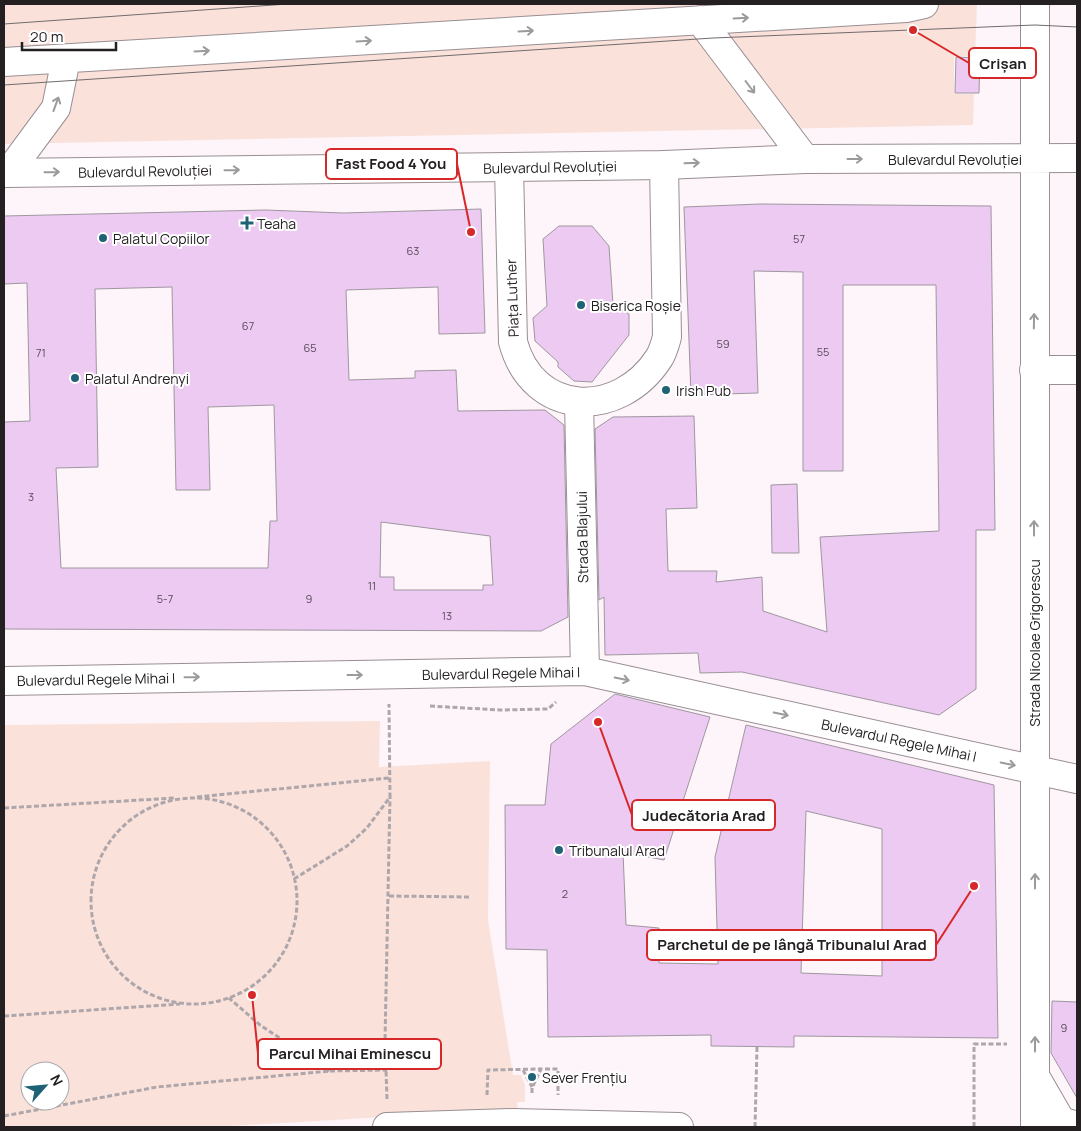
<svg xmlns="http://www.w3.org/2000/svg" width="1081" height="1131" viewBox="0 0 1081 1131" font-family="Manrope,sans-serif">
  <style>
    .green { fill: #fae2db; fill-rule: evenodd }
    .building { fill: #eccaf2; stroke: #9e979f; fill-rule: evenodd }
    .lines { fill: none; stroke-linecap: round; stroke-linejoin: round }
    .minor-casing { stroke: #988e93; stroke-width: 30 }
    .major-casing { stroke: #988e93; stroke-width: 30 }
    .path { stroke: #aea6aa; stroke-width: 3; stroke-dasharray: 5 2.5; stroke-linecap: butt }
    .minor { stroke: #fff; stroke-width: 28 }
    .major { stroke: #fff; stroke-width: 28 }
    .tram { stroke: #716b6e; stroke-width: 1 }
    .oneway { stroke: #9c9b9c }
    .poi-dot { fill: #1f6175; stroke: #fff; stroke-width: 2 }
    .labels { text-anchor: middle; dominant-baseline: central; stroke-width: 4; stroke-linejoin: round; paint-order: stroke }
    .number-label { font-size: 11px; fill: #564a56 }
    .street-label { font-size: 14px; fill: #242022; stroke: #fff }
    .poi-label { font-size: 14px; fill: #242022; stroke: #fff; text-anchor: start }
    .leader { fill: none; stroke: #d62828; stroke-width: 2 }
    .callout-dot { fill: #d62828; stroke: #fff; stroke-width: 2 }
    .callout { fill: #fff; stroke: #d62828; stroke-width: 2 }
    .callout-label { font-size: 15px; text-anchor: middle; font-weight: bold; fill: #242022 }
  </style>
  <rect width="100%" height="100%" fill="#fef5fa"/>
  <!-- green -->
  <path class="green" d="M4,4h973l-2,52h-21v38h20l-1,31 -969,19z
    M380,721l-1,46 111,-6 -2,159 25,155h8l4,10v17h-8l1,7 -303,18h-211v-402zM30,1071h30v30h-30z"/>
  <!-- building -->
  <path class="building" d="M956,57l24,1 -1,35h-24z
    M760,204l231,2 4,324h-19v159l-37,26 -197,-43 -42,1 -2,-20 -93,2 -1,-58 -5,3 -4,-171 18,-12 81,-1 3,92 -31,1 2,62h49l-1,11 46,-5 1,34 64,21 -7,-95 119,-6 -3,-246h-93v186h-40v-199l-49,-1 4,122 -67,2 -7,-188z
    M481,209l4,124 -46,1 -1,-47 -92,3 3,90 66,-2v-7l41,-1 2,41 87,-1 19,15 4,192 -27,14 -537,-2v-207l26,-1 -3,-138 -23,1v-68l262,-6 77,3zM172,287l4,203h34l-2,-83 66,-2 3,116h-7l-2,47h-207l-5,-100 42,-1 -3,-178zM381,522l109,14 3,49h-10v5h-89v-13h-14z
    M559,226h33l17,20 4,58 16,10v21l-37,47 -18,-1 -16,-14v-5l-23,-21 -2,-23 14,-12 -4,-67z
    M797,484l2,69h-27l-1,-68z
    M615,694l95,23 -46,143 -41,-8 3,73 33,3v35l59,1 -3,-107 31,-132 248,60 4,253 -204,-2v11l-83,-1v-11l-163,2 -1,-87 -41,-1 -1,-144h40l6,-61zM806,811l76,18v147l-81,-3z
    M1052,1001l25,1v96l-26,-45z"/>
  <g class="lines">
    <defs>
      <path id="minor" d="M700,20l105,139
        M4,62l902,-54 18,-4
        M509,167l4,175c20,75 106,78 146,16 4,-6 6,-14 8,-21l-3,-172
        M8,173l48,-65 10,-49
        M1034,370h43
        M579,402l6,269
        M1035,769v307l26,45 16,5
        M1035,1078v49
        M387,1127l126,-4 166,4"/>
      <path id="major" d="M4,173l505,-6 155,-2 141,-6 272,-1
        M4,681l581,-10 492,108
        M1035,769v-765"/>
    </defs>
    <!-- minor casing -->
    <use href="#minor" class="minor-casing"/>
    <!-- major casing -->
    <use href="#major" class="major-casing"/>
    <!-- path -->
    <path class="path" d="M430,706l70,4 48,-1 8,-7
      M197,797l192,-19
      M91 901a103 103 0 1 1 206 0a103 103 0 1 1-206 0Z
      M4,808l171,-10
      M294,879l53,-33 20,-18 23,-31 -1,-93
      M389,896l81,1
      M4,1016l176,-12
      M523,1070l9,17
      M330,1071l57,-1
      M532,1093v-5l9,-19h17v26
      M487,1095l1,-25 53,-1
      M387,1099l-2,-58 5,-244
      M4,1116l153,-29 173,-16 -70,-46 -31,-27
      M755,1127l2,-80
      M974,1127v-83h33"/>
    <!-- minor -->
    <use href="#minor" class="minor"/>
    <!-- major -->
    <use href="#major" class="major"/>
    <!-- tram -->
    <path class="tram" d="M4,24l284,-20
      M4,85l709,-47 322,-13 42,2"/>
  </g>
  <!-- one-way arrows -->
  <defs><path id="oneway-shaft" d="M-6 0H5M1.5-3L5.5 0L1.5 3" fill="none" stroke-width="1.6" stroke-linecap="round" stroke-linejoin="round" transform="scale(1.25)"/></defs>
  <g class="oneway">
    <use href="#oneway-shaft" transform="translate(741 18) rotate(-3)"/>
    <use href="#oneway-shaft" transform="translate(526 31) rotate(-3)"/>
    <use href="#oneway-shaft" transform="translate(364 41) rotate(-3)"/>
    <use href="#oneway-shaft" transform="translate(202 51) rotate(-3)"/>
    <use href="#oneway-shaft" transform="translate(750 87) rotate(53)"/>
    <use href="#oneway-shaft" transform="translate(56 104) rotate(-70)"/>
    <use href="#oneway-shaft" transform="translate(855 159)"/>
    <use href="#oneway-shaft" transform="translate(692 163) rotate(-2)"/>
    <use href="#oneway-shaft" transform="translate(232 170) rotate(-1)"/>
    <use href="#oneway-shaft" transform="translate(52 172) rotate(-1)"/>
    <use href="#oneway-shaft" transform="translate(1034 321) rotate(-89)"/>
    <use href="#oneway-shaft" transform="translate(1034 528) rotate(-90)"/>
    <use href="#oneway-shaft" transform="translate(355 675)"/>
    <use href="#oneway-shaft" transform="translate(192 677) rotate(-1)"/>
    <use href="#oneway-shaft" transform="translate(622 679) rotate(12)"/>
    <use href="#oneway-shaft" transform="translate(781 714) rotate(12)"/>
    <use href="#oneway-shaft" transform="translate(1008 764) rotate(12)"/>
    <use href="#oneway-shaft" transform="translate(1035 881) rotate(-90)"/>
    <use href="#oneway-shaft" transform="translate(1035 1044) rotate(-90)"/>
  </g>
  <!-- markers -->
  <g class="poi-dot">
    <path d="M244.5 215.5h5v5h5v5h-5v5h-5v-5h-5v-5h5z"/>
    <circle cx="103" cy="238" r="5"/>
    <circle cx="581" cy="305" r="5"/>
    <circle cx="75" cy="378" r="5"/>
    <circle cx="666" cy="390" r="5"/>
    <circle cx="559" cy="850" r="5"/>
    <circle cx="532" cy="1077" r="5"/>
  </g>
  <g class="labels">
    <!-- number labels -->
    <g class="number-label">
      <text x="799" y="238">57</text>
      <text x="413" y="250">63</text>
      <text x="248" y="325">67</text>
      <text x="723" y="343">59</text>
      <text x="310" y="347">65</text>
      <text x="823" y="351">55</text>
      <text x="41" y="352">71</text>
      <text x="31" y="496">3</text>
      <text x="372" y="585">11</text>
      <text x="165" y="598">5-7</text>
      <text x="309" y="598">9</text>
      <text x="447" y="615">13</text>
      <text x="565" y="893">2</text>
      <text x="1064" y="1027">9</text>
    </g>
    <!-- street labels -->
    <g class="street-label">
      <text x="955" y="159">Bulevardul Revoluției</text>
      <text transform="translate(550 167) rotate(-1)">Bulevardul Revoluției</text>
      <text transform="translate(145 171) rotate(-1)">Bulevardul Revoluției</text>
      <text transform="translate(512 298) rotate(-92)">Piața Luther</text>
      <text transform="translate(582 537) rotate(-91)">Strada Blajului</text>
      <text transform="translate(1034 643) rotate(-90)">Strada Nicolae Grigorescu</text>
      <text transform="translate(501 673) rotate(-1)">Bulevardul Regele Mihai I</text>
      <text transform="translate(96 679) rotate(-1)">Bulevardul Regele Mihai I</text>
      <text transform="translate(899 740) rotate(12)">Bulevardul Regele Mihai I</text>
    </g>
    <!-- poi labels -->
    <g class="poi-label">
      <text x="257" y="223">Teaha</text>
      <text x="113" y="238">Palatul Copiilor</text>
      <text x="591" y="305">Biserica Roșie</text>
      <text x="85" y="378">Palatul Andrenyi</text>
      <text x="676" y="390">Irish Pub</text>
      <text x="569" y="850">Tribunalul Arad</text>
      <text x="542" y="1077">Sever Frențiu</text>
    </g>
  </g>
  <!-- callouts -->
  <path class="leader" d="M913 30L969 63M471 232L457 164M598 722L632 815M974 886L936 945M252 995L258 1054"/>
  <g class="callout-dot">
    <circle cx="913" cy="30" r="5"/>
    <circle cx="471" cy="232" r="5"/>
    <circle cx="598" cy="722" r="5"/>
    <circle cx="974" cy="886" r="5"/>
    <circle cx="252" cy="995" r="5"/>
  </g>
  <g class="callout">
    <rect x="969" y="48" width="67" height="30" rx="5"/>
    <rect x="326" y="149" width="131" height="30" rx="5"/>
    <rect x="632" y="800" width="143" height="30" rx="5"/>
    <rect x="647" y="930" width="289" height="30" rx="5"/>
    <rect x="258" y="1039" width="183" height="30" rx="5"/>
  </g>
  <g class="callout-label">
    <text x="1003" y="69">Crișan</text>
    <text x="391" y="169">Fast Food 4 You</text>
    <text x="704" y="821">Judecătoria Arad</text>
    <text x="792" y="950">Parchetul de pe lângă Tribunalul Arad</text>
    <text x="350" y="1059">Parcul Mihai Eminescu</text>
  </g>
  <!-- border -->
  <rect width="1081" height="1131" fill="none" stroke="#242022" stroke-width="10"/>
  <!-- north arrow -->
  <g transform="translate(45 1086) rotate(63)"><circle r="24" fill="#ffffff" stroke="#a7a6a7"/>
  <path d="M0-4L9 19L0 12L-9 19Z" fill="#1f6175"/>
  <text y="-8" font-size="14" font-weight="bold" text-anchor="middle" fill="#242022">N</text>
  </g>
  <!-- scale -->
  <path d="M22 42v8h94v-8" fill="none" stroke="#242022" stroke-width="2.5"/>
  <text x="30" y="42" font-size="15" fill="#242022" stroke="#ffffff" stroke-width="4" paint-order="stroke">20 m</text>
</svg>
